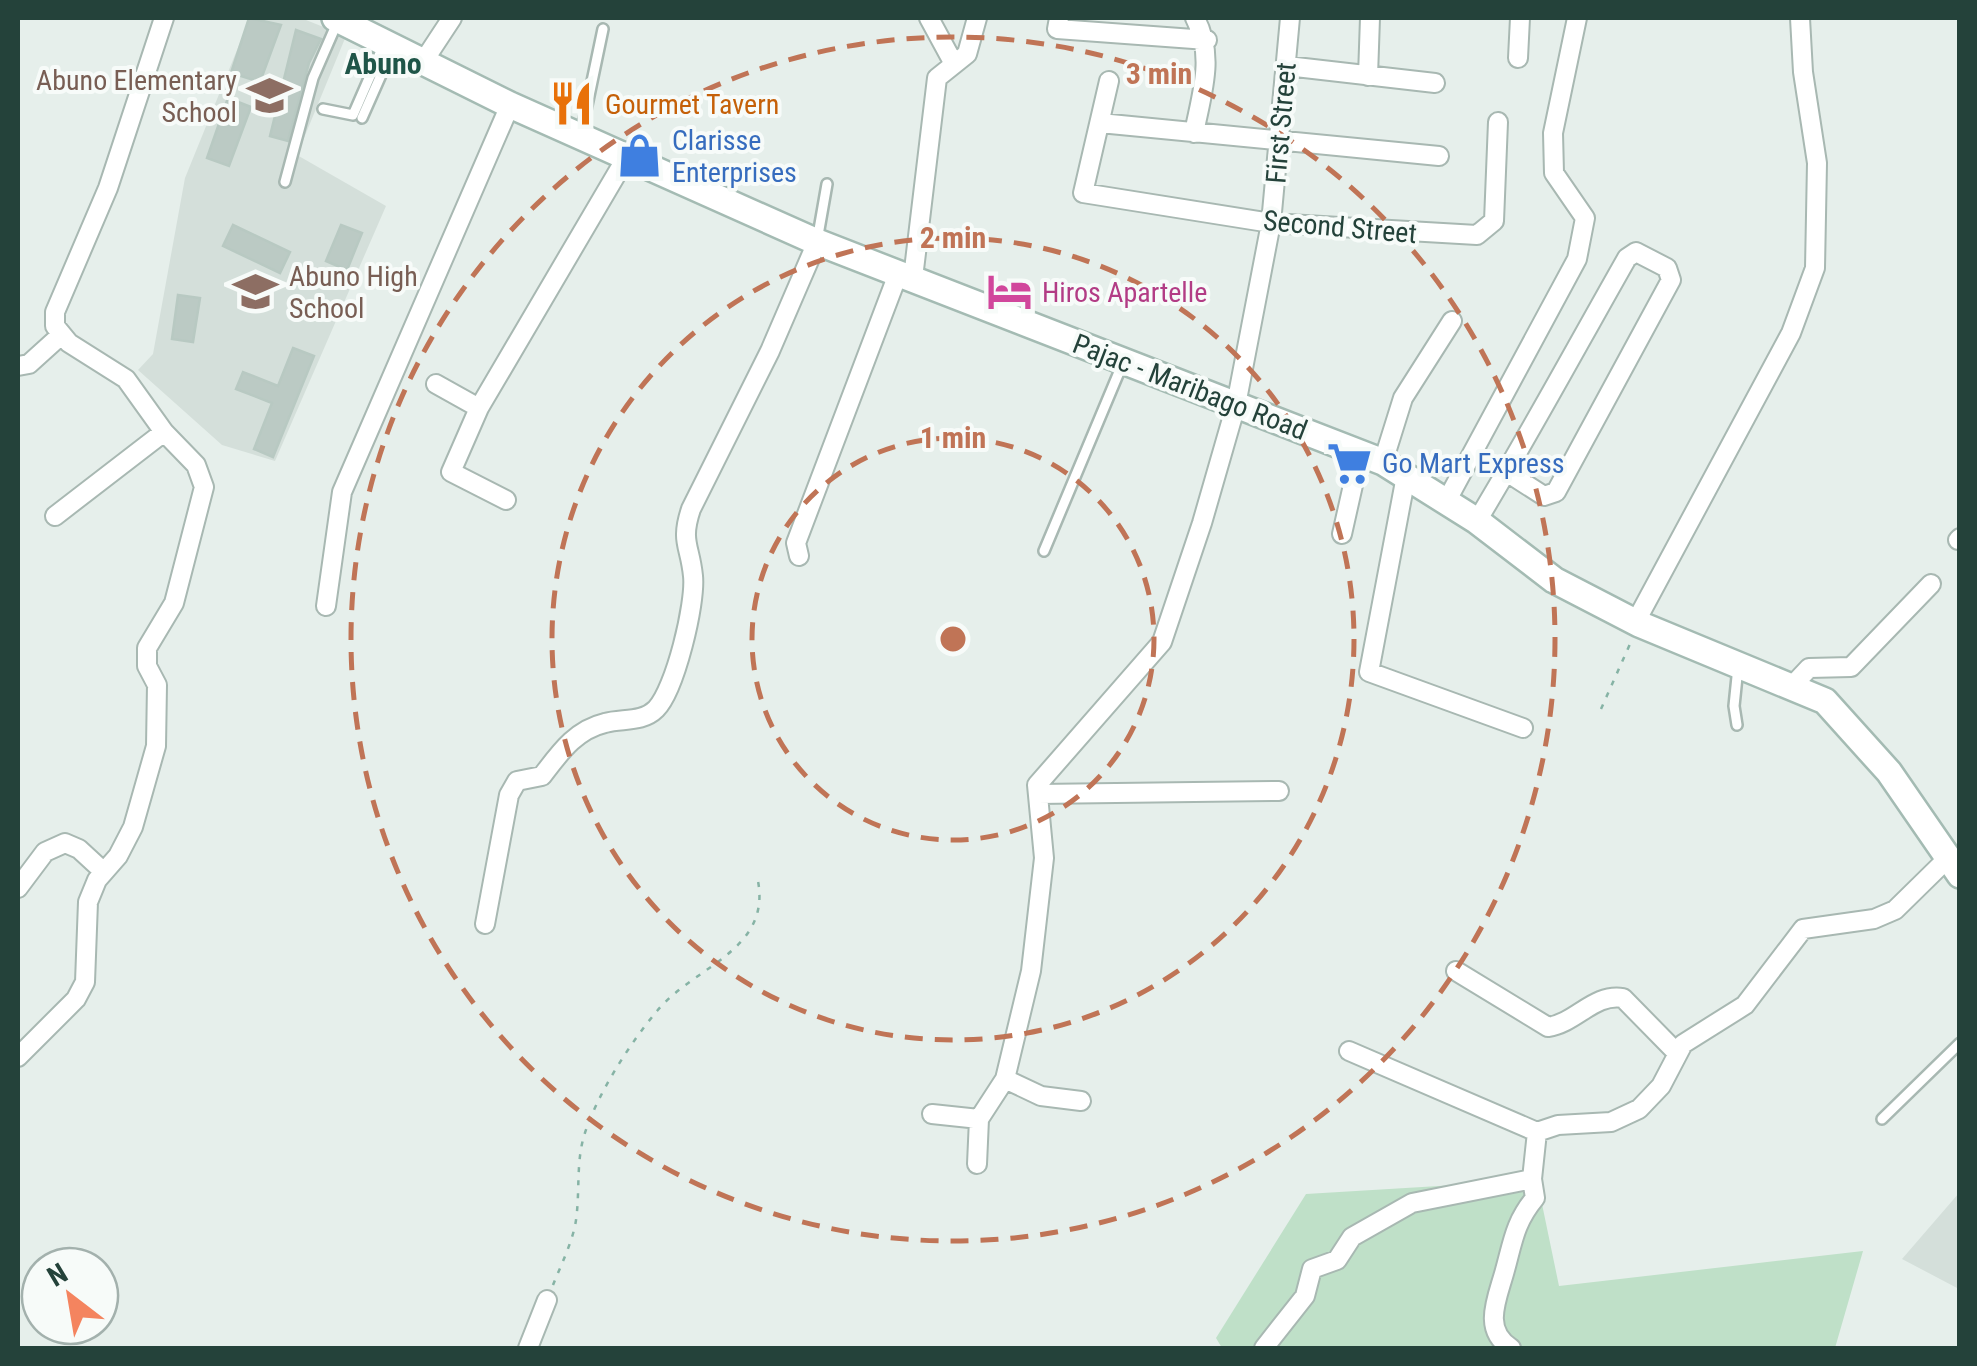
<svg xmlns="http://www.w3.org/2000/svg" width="1977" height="1366" viewBox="0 0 1977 1366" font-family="'Roboto Condensed',sans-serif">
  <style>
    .built { fill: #d4dfda }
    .green { fill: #bfe0c8 }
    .building { fill: #bbcac4; stroke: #b8c9c2; stroke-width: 2.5 }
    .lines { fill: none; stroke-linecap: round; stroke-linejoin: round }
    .lane-casing { stroke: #a8b8b2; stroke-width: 14 }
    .street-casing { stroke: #a8b8b2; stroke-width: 22 }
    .secondary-casing { stroke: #a4bbb3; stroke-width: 30 }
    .path { stroke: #86b3a5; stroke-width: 2.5; stroke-dasharray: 5 8; stroke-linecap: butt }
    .lane { stroke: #fff; stroke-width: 9 }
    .street { stroke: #fff; stroke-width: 18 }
    .secondary { stroke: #fff; stroke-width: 25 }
    .ring { fill: none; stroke: #c07456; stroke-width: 5; stroke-dasharray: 18 12 }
    .labels { text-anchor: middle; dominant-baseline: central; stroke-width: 8; stroke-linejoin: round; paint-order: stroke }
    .education-label { font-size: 28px; fill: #785e54; stroke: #f7fbf9; text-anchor: end }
    .food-label { font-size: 28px; fill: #c56008; stroke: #f7fbf9; text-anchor: start }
    .street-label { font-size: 28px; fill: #24423a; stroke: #f7fbf9 }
    .shop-label { font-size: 28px; fill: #366cbe; stroke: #f7fbf9; text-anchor: start }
    .hotel-label { font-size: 28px; fill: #b23c85; stroke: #f7fbf9; text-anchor: start }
    .neighbourhood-label { font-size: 30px; font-weight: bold; fill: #1f5548; stroke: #f7fbf9 }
    .centre { fill: #c07456; stroke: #f7fbf9; stroke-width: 5 }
    .ring-label { font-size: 30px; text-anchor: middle; font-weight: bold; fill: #c07456; stroke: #f7fbf9; stroke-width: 8; stroke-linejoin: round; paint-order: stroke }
  </style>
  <rect width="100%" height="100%" fill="#e6efeb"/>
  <!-- built -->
  <path class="built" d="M250,18h51l45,18 -49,119 89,51 -111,255 -53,-16 -84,-75 15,-16 32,-176z
    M1959,1193v96l-57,-30z"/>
  <!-- green -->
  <path class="green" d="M1537,1180l22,106 304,-35 -28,97h-613l-6,-10 90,-144z"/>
  <!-- building -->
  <path class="building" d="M249,18l32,7 -21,57 -29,-9z
    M296,30l25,9 -12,24 -21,78 -18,-5z
    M228,98l23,9 -22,59 -22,-8z
    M233,225l57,27 -10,21 -57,-27z
    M341,225l21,8 -15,37 -21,-9z
    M178,295l22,3 -7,44 -21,-3z
    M293,348l21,8 -41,101 -19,-8 18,-46 -36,-14 7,-17 35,14z"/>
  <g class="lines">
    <defs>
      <path id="lane" d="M323,109l30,6 31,-71
        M362,118l31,-70
        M581,134l22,-105
        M285,182l28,-104 24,-55
        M817,241l10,-57
        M1044,551l78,-186
        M1737,725l-3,-19 4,-39
        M1882,1119l78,-76"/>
      <path id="street" d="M929,18l25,46
        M1059,18l-2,11 150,11
        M1518,58l2,-40
        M425,59l27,-41
        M1287,66l148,17
        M1368,76l2,-58
        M1109,81l-26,112 188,30 206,12 17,-14 4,-99
        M1100,123l339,33
        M1194,133c8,-41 21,-77 1,-115
        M913,278l24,-200 30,-24 10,-36
        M18,366l11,-2 31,-28
        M436,384l43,24
        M1383,462l20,-64 49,-77
        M1406,476l-37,196 154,56
        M506,500l-55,-28 28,-64 147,-250
        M1446,502l131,-243 8,-41 -31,-45 -1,-40 24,-115
        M55,516l109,-84
        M1477,521c52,-86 100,-175 150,-263l9,-6 31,16 4,12 -115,212 -12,4 -39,-25
        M1342,534l18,-80
        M1958,540l2,-2
        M799,556l-3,-13 102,-269
        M326,606l16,-114 168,-387
        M1635,623l156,-290 24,-65 2,-105 -14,-91 -3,-54
        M1793,685l16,-17 42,-1 80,-83
        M1038,794l241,-3
        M18,888l27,-36 20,-9 14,6 25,23
        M485,924l24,-129 8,-14 25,-5c17,-22 33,-46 63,-53 17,-5 37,0 51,-14 19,-19 40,-106 37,-133 -3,-31 -13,-34 -2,-67l79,-158 47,-109
        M1456,971l92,56c28,-4 46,-34 75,-29l54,55
        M1349,1051l188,81 21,-7 53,-3 28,-13 22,-23 22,-42 62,-39 58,-76 71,-10 21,-9 54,-53
        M18,1057l58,-58 9,-17 3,-80 9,-22 21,-24 15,-29 23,-81 1,-61 -10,-19v-18l27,-45 30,-116 -8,-22 -32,-33 -38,-53 -57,-36 -14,-17v-14l53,-124 56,-170
        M1005,1079l36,17 40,5
        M932,1114l47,5
        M977,1164l2,-45 26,-40 26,-108 13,-113 -7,-73 125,-143 40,-119 34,-118 35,-182 19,-205
        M528,1348l19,-48
        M1264,1348l41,-52 7,-27 25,-9 15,-23 60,-34 120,-24 5,-47
        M1511,1348c-30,-19 -13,-51 -6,-78 8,-29 10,-48 30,-72l-3,-19"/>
      <path id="secondary" d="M335,18l175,87 307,137 566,220 94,59 77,59 85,44 186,77 64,71 71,103"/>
    </defs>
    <!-- lane casing -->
    <use href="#lane" class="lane-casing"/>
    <!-- street casing -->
    <use href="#street" class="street-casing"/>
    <!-- secondary casing -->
    <use href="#secondary" class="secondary-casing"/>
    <!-- path -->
    <path class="path" d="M1601,709l29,-65
      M553,1285c8,-20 20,-44 23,-65 4,-28 0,-57 8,-84 12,-40 46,-93 73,-125 37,-45 114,-60 101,-130"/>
    <!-- lane -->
    <use href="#lane" class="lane"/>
    <!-- street -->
    <use href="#street" class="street"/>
    <!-- secondary -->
    <use href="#secondary" class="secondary"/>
  </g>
  <!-- distance rings -->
  <g class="ring">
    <circle cx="953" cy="639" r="201"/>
    <circle cx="953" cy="639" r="401"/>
    <circle cx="953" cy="639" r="602"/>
  </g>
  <!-- icons -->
  <defs>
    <symbol id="school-bare" viewBox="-9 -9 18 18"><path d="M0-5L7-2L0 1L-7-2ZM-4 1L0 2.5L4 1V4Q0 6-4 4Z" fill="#8d6e63" stroke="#f7fbf9" stroke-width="2.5" paint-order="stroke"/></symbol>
    <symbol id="restaurant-bare" viewBox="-9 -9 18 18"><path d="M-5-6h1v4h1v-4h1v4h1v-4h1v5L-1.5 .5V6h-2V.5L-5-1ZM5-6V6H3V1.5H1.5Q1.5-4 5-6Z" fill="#e8710a" stroke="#f7fbf9" stroke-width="2.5" paint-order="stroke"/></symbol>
    <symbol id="shop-bare" viewBox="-9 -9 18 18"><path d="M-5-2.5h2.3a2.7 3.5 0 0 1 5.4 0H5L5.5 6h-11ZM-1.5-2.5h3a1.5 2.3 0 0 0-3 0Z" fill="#3f7fe0" stroke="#f7fbf9" stroke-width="2.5" paint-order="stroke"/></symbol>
    <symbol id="hotel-bare" viewBox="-9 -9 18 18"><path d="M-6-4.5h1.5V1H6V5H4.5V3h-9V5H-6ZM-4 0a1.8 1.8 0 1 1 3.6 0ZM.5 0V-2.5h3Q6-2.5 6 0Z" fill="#d1479c" stroke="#f7fbf9" stroke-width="2.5" paint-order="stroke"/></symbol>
    <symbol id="supermarket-bare" viewBox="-9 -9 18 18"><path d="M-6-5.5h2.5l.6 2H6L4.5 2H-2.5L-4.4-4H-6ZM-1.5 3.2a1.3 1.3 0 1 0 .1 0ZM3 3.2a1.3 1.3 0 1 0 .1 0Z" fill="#3f7fe0" stroke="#f7fbf9" stroke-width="2.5" paint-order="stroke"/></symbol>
  </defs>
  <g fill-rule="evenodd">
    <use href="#school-bare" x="238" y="64" width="63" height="63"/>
    <use href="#restaurant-bare" x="540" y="72" width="63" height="63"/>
    <use href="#shop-bare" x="608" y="124" width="63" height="63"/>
    <use href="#school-bare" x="224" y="260" width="63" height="63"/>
    <use href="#hotel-bare" x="978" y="260" width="63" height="63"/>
    <use href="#supermarket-bare" x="1318" y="432" width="63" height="63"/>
  </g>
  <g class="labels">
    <!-- education labels -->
    <g class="education-label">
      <text x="237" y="80">Abuno Elementary<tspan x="237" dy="32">School</tspan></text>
      <text x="289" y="276" text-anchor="start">Abuno High<tspan x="289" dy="32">School</tspan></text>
    </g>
    <!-- food labels -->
    <g class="food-label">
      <text x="605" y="104">Gourmet Tavern</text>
    </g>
    <!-- street labels -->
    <g class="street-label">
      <text transform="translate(1281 123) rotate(-85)">First Street</text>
      <text transform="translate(1340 227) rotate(5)">Second Street</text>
      <text transform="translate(1190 387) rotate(21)">Pajac - Maribago Road</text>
    </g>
    <!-- shop labels -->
    <g class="shop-label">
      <text x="672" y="140">Clarisse<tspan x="672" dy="32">Enterprises</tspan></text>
      <text x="1382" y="463">Go Mart Express</text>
    </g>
    <!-- hotel labels -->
    <g class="hotel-label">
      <text x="1042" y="292">Hiros Apartelle</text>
    </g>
    <!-- neighbourhood labels -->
    <g class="neighbourhood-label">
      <text x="383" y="63">Abuno</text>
    </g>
  </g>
  <circle cx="953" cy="639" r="15" class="centre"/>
  <g class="ring-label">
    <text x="1159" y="84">3 min</text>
    <text x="953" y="248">2 min</text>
    <text x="953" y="448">1 min</text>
  </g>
  <!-- border -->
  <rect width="1977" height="1366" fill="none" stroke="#24423a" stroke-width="40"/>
  <!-- north arrow -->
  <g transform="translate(70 1296) rotate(329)"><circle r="48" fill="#f7fbf9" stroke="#a3b1ad" stroke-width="2.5"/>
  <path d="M0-8L18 38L0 25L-18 38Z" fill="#f4845f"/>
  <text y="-15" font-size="28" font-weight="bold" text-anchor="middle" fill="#24423a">N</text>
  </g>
</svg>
